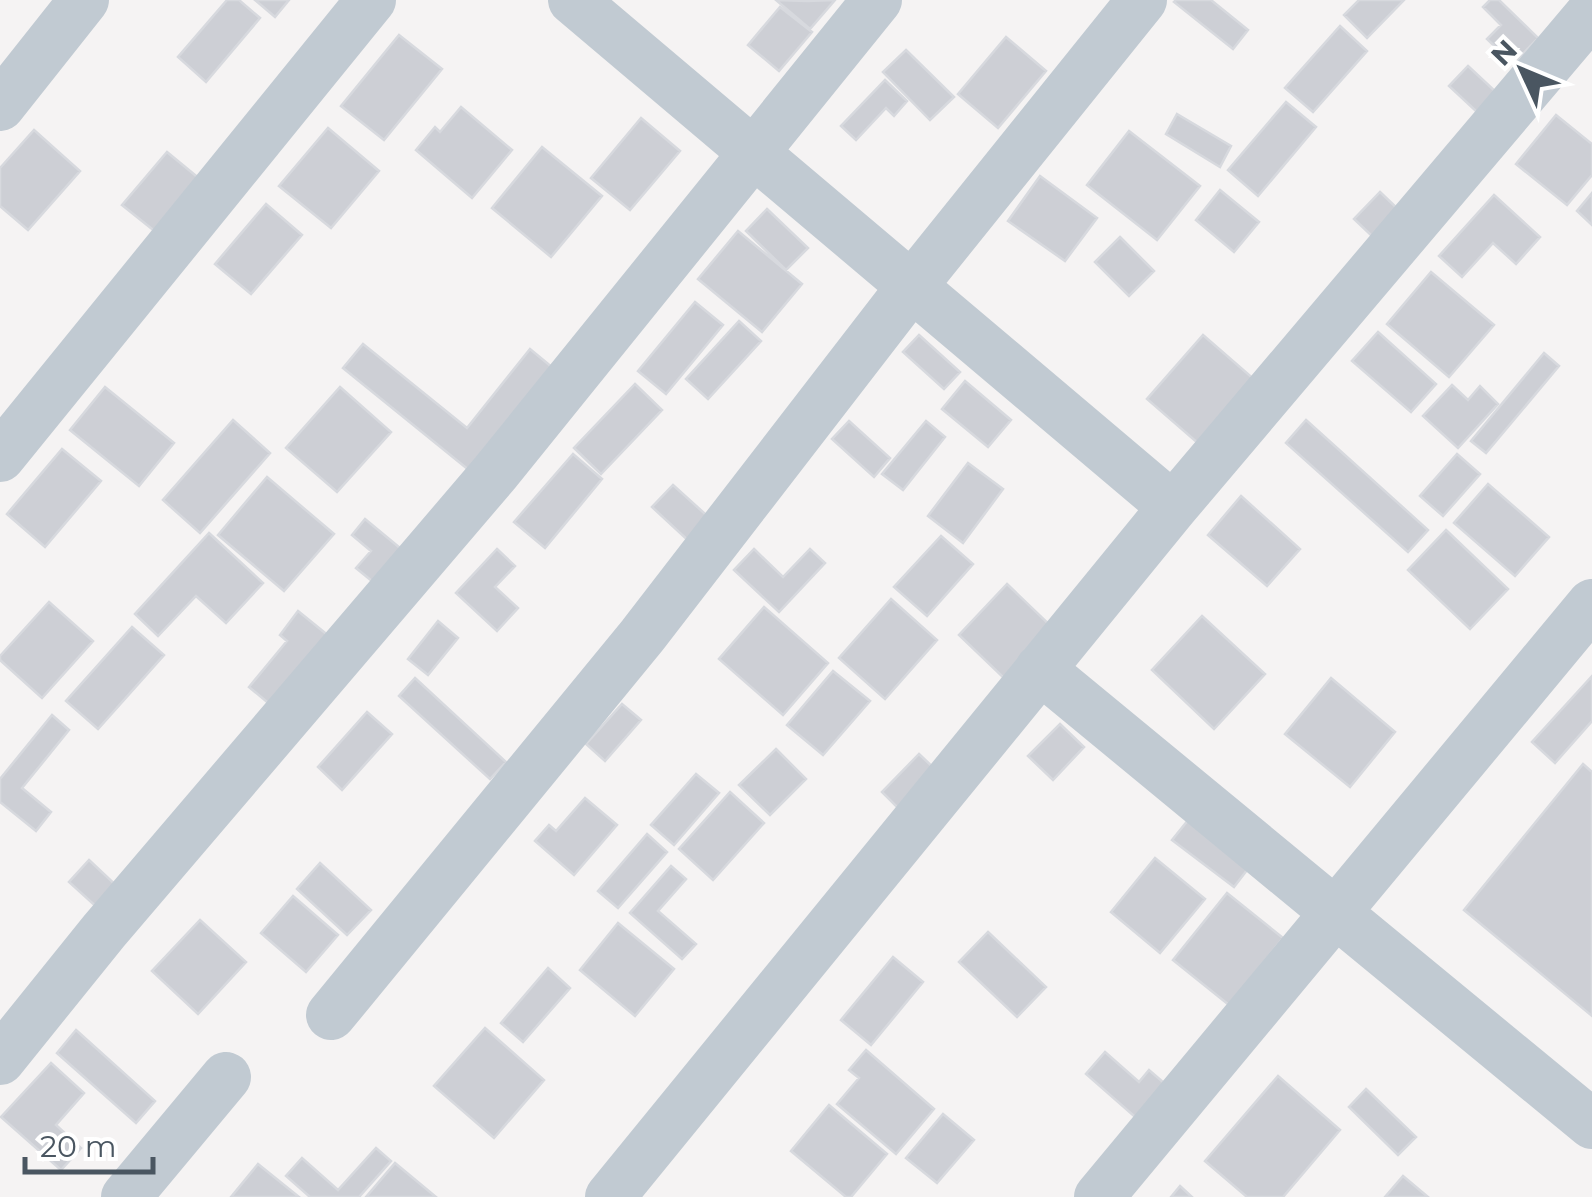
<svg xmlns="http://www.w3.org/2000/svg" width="1592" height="1197" viewBox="0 0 1592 1197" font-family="Montserrat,sans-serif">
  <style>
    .building { fill: #cdcfd5; stroke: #d7d9de; stroke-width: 2.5 }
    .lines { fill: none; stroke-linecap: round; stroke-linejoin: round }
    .minor { stroke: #c1cad2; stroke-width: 50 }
  </style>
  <rect width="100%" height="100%" fill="#f5f3f3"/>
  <!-- building -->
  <path class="building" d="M227,0h12l21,18 -54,64 -28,-25z
    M255,0h34l-14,17z
    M776,0l31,1 28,-1 -25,29z
    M1176,0h35l37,30 -15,19 -59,-47z
    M1359,0h45l-37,38 -23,-23z
    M1490,0h9l39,38 -25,26 -26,-25 14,-14 -18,-18z
    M780,7l32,25 -33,39 -31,-26z
    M1340,26l27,25 -54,61 -28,-24z
    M399,35l43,34 -58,71 -43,-34z
    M1006,37l40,34 -48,57 -40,-34z
    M906,50l48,47 -24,23 -47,-48z
    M1468,66l28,26 -19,20 -28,-26z
    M885,80l22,21 -13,15 -8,-8 -30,32 -15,-14z
    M1286,102l30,25 -58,69 -30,-26z
    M461,107l51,43 -40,48 -56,-48 19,-23 5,5z
    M1177,114l54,32 -11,21 -54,-33z
    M1556,115l36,29v31l-25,30 -51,-41z
    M641,118l39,33 -50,59 -39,-32z
    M328,128l51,43 -48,57 -52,-42z
    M34,130l46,41 -52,59 -28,-24v-38z
    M1129,131l71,55 -43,54 -70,-55z
    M542,147l60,49 -51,61 -59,-49z
    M167,152l34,28 -44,53 -35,-28z
    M1040,176l57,42 -32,43 -57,-40z
    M1220,190l39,32 -25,30 -38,-32z
    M1380,192l19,18 -26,27 -19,-18z
    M1592,193v32l-15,-14z
    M1494,195l46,42 -24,27 -23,-21 -31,34 -23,-21z
    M266,204l36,31 -51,59 -36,-30z
    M767,209l41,39 -22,22 -40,-39z
    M738,231l64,53 -40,48 -64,-53z
    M1120,237l34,34 -25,25 -34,-34z
    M1431,272l63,53 -45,52 -62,-53z
    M695,302l28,23 -57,69 -28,-23z
    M739,321l22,20 -53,58 -22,-20z
    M1378,332l58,52 -25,28 -59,-51z
    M919,335l41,37 -16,17 -41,-37z
    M1203,335l60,52 -56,64 -60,-52z
    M363,344l104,84 63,-79 23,19 -83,103 -127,-103z
    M1544,353l15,13 -73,87 -15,-12z
    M965,381l46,39 -23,27 -46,-38z
    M635,384l27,26 -61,64 -27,-26z
    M1452,385l16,15 12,-14 18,18 -40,44 -35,-32z
    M105,387l69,56 -35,43 -69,-56z
    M340,387l51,45 -54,60 -51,-44z
    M233,420l37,33 -70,80 -37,-33z
    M1306,420l122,110 -20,22 -122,-109z
    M849,421l41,37 -16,19 -42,-38z
    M926,421l19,16 -42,53 -21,-16z
    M62,449l39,32 -56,66 -38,-33z
    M573,454l29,25 -57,69 -31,-26z
    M1457,454l23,20 -37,42 -23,-20z
    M968,463l35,26 -40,54 -35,-27z
    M267,477l67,57 -50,57 -66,-56z
    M1488,484l61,53 -34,39 -61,-53z
    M673,485l41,37 -21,23 -41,-38z
    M1241,496l59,53 -33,37 -59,-51z
    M365,519l41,34 -28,33 -22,-18 15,-17 -19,-16z
    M1446,530l62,59 -38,40 -62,-59z
    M209,533l54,50 -37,40 -30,-27 -38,40 -23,-22z
    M941,536l32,28 -46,52 -33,-29z
    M497,549l18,17 -20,21 23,21 -21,23 -41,-38z
    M754,549l29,28 27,-28 15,14 -46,49 -45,-42z
    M1007,584l48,46 -48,51 -48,-46z
    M891,599l46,41 -52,59 -46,-41z
    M49,602l44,39 -51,57 -42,-38v-4z
    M764,607l64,56 -45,52 -64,-56z
    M298,611l37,30 -57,70 -29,-24 38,-46 -7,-6z
    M1202,616l63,58 -51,55 -62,-59z
    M438,621l20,17 -30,37 -20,-16z
    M132,627l32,28 -66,74 -32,-28z
    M833,671l37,30 -47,54 -36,-30z
    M1592,676v45l-37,42 -23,-21z
    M415,678l91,84 -16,17 -91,-83z
    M1331,678l64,54 -45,55 -65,-53z
    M622,704l19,16 -36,41 -19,-17z
    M367,712l25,22 -50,56 -24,-23z
    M52,715l17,15 -47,58 29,24 -15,19 -36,-29v-23z
    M1060,724l24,23 -31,33 -25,-24z
    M776,749l30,30 -36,36 -31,-30z
    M919,754l18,17 -37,39 -18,-18z
    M1583,764l9,8v244l-128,-106z
    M696,774l23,19 -45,52 -23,-20z
    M730,792l34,31 -51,57 -34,-31z
    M585,798l32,27 -43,50 -39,-34 14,-16 7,6z
    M1193,814l61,47 -20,26 -62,-47z
    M647,834l20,18 -49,56 -20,-17z
    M1155,858l50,41 -45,54 -49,-41z
    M89,860l31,29 -19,22 -32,-29z
    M320,863l51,47 -24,25 -50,-46z
    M671,866l15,13 -28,32 38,33 -14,15 -52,-46z
    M1227,893l56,45 -54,67 -56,-45z
    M293,896l45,39 -32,37 -45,-39z
    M200,920l46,42 -48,52 -46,-43z
    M618,923l56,46 -39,47 -55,-46z
    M988,932l58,55 -29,30 -58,-55z
    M893,957l30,25 -52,63 -30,-25z
    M548,968l22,20 -47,54 -22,-19z
    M485,1028l59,52 -50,58 -60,-52z
    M76,1030l79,71 -19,22 -79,-70z
    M866,1050l68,59 -38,45 -59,-50 22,-26 -10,-8z
    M1105,1052l34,30 10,-12 22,19 -29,34 -56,-49z
    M51,1063l33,30 -28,32 25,23 -20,22 -60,-53z
    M1278,1076l62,54 -57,67h-36l-42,-36z
    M1366,1089l50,48 -18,18 -49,-48z
    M829,1105l58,49 -36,43h-5l-55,-46z
    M943,1114l31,26 -37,43 -31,-25z
    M376,1148l15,13 -32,36h-49l-24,-21 16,-18 36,32z
    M395,1163l41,34h-70z
    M258,1164l41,33h-68z
    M1403,1176l25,21h-43z
    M1180,1186l12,11h-21z"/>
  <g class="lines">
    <!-- minor -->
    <path class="minor" d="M573,0l600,507
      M0,106l84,-106
      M0,457l371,-457
      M1040,669l552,455
      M331,1015l311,-379 270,-350 230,-286
      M0,1060l104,-129 391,-458 382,-473
      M126,1197l100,-120
      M610,1197l563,-690 419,-495
      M1099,1197l493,-593"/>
  </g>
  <!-- north arrow -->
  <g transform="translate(1522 70) rotate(314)" stroke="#ffffff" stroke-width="8" paint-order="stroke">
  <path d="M0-8L18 38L0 25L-18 38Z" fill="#4a5661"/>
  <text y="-15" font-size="28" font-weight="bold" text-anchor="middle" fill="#4a5661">N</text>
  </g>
  <!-- scale -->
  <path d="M25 1157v15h128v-15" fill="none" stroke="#4a5661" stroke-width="5"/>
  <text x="40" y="1157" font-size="30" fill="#4a5661" stroke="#ffffff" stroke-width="8" paint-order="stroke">20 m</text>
</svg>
